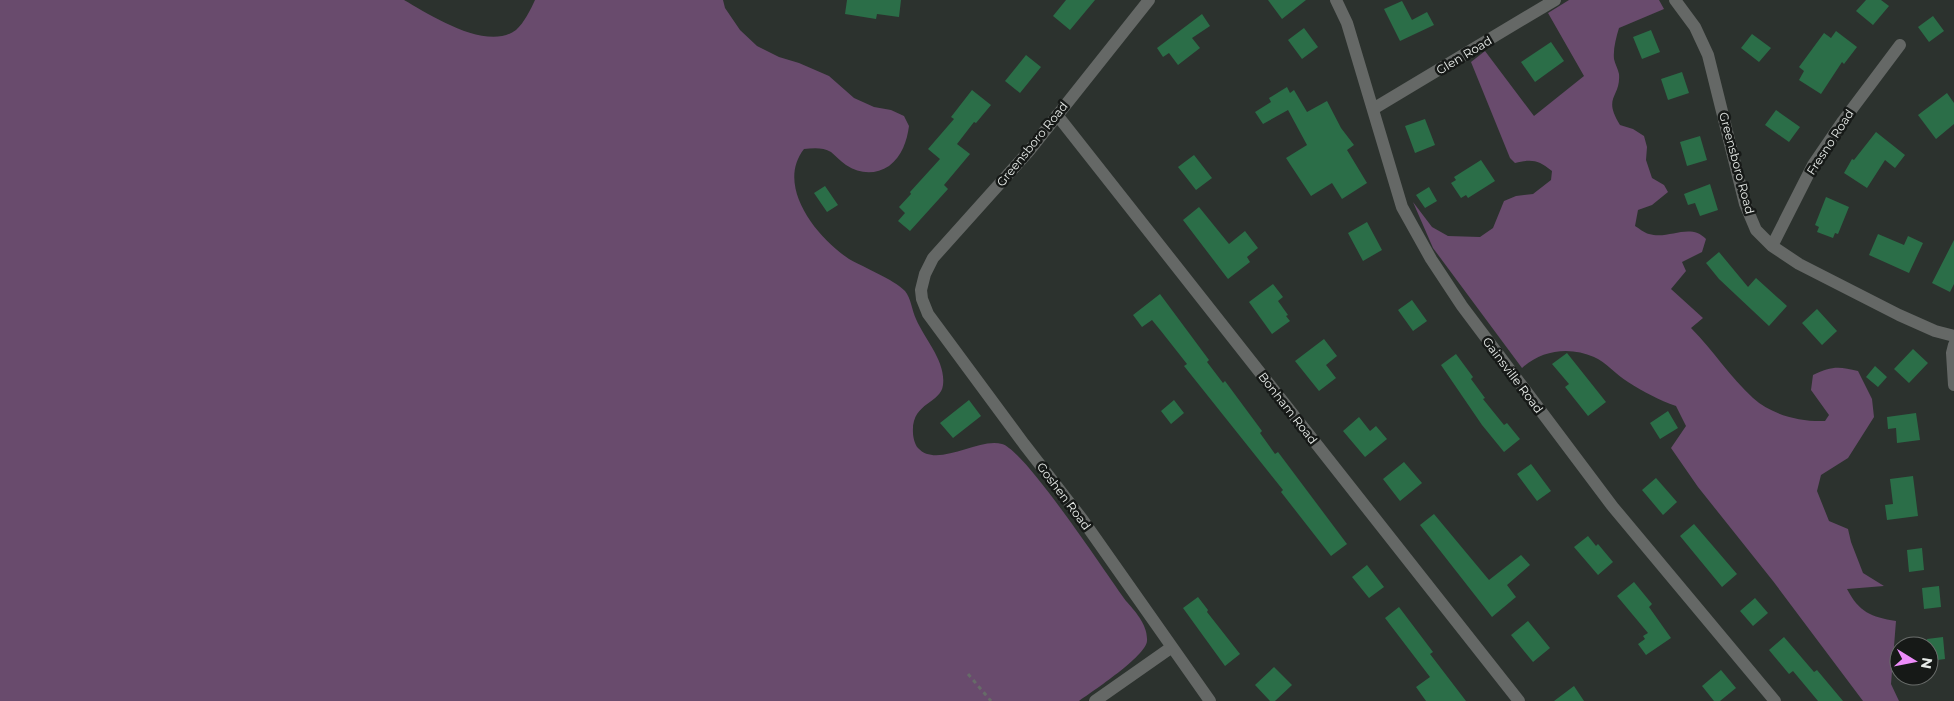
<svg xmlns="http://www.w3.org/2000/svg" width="1954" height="701" viewBox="0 0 1954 701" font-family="Montserrat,sans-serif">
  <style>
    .green { fill: #694b6d }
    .building { fill: #2b6e48 }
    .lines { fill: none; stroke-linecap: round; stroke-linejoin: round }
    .path { stroke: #666b68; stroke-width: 3; stroke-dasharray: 4 4; stroke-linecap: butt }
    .minor { stroke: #656866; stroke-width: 12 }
    .labels { text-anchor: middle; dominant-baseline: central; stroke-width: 5; stroke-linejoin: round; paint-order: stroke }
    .street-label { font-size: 12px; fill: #e7ebe8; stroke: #161917 }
  </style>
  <rect width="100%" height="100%" fill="#2c322e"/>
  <!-- green -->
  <path class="green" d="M0,0h404c26,15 83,52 112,30 8,-7 15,-21 19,-30h188l2,8 15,22 17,16 22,11 20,6 30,13 25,22 20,9 17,3 13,6 5,10c-2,15 -7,30 -20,40 -14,9 -29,8 -43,-1 -6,-4 -10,-9 -15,-13 -8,-5 -18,-4 -27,-3 -29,37 13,89 45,110 16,9 44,20 56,32 6,7 7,20 11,28 9,21 30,42 27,66 -2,19 -32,17 -30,48 0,4 2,12 5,15 19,21 60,-11 84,-4 23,6 105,131 124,157 9,10 22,24 21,40 -1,15 -54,50 -68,60h-1079z
    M1569,0h90l5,9 -45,19c-3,10 -6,21 -5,31 1,5 4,10 5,15 2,24 -17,22 1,51l13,4 11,7 3,11 -1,13 6,18 12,7 4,7 -16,13 -14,5 -3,16c4,2 9,7 14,8 20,6 41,-12 57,5l-4,13 -20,10 4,9 -15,18 32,29 -12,10c22,22 39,49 62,70 19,17 47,24 72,23l4,-6 -18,-25 2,-15c18,-9 26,-9 45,-4l14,28 2,18 -26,41 -27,17 -4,16 12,30 19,8 3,13 12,31 21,13 -37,3c12,23 24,28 49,32l-5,63 8,17h-36l-90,-120 -75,-94 -27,-39 15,-22 -10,-20c-17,-6 -32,-14 -48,-24 -12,-7 -22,-20 -34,-25 -24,-11 -53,-7 -72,11l-89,-120 -20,-46 19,25 16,9 32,1 13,-9 11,-27 12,-5 17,-2 18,-14 1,-9c-14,-11 -20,-12 -37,-8l-5,-5 -39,-96 14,-11 49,65 50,-40 -36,-63z"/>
  <!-- building -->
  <path class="building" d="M847,0h54l-2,17 -22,-3 -1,5 -31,-5z
    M1066,0h29l-25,30 -17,-14z
    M1268,0h38l-24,19z
    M1866,0h15l8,6 -16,19 -17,-14z
    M1402,1l10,19 15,-8 7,13 -34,16 -16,-32z
    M1202,14l8,12 -18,12 8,10 -22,17 -9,-12 -6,4 -6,-9z
    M1933,16l11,15 -15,11 -11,-15z
    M1304,28l14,19 -16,12 -14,-19z
    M1651,30l9,22 -18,7 -9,-22z
    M1836,31l21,16 -13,17 -2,-2 -21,32 -22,-14 5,-9 -5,-4 25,-34 7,5z
    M1752,34l19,14 -12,14 -18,-14z
    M1551,42l13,19 -29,21 -14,-20z
    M1026,55l15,12 -21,26 -15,-12z
    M1682,72l7,21 -21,7 -7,-21z
    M1287,87l3,6 4,-3 13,22 20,-11 14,27 13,17 -7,5 20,33 -25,16 -10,-16 -21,13 -25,-38 21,-13 -19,-35 -25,14 -8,-12 16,-10 -2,-4z
    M972,90l19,15 -15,18 -2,-1 -17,22 13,10 -26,31 4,4 -38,42 -12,-10 7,-8 -6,-6 12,-13 -1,-2 30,-33 -12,-10 26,-30 -3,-2z
    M1947,93l7,10v21l-18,15 -18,-24z
    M1776,110l24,17 -11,15 -24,-17z
    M1425,119l10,26 -20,8 -10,-27z
    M1876,132l29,23 -10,13 -10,-8 -18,28 -23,-15 8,-14 2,1z
    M1700,136l7,24 -20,6 -7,-24z
    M1194,155l18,23 -16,12 -18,-23z
    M1481,160l14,21 -27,17 -2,-3 -5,3 -10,-15 5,-3 -2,-3z
    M1710,184l8,26 -18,6 -5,-13 -7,2 -4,-11z
    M825,186l13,19 -11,7 -13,-19z
    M1429,187l8,14 -12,7 -9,-13z
    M1826,197l23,10 -11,27 -3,-1 -2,5 -16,-6 2,-5 -4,-2z
    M1199,207l30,37 16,-13 13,17 -11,9 3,5 -22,17 -45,-59z
    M1367,222l15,28 -19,11 -15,-28z
    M1878,234l26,11 4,-9 15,7 -14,30 -40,-18z
    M1954,240v44l-4,8 -18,-9z
    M1719,252l29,35 8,-9 31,28 -18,20 -50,-47 -13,-16z
    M1273,284l10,13 -5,4 10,14 -2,1 4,5 -18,13 -23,-32z
    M1160,294l49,66 -2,2 16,21 2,-2 37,50 -2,2 15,21 3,-2 69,92 -16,12 -50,-64 2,-2 -99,-124 3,-2 -26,-33 -9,-11 -10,7 -9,-12z
    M1412,300l15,21 -14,10 -15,-21z
    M1817,309l20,22 -15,14 -20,-22z
    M1324,339l13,17 -11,9 10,13 -17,13 -24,-30z
    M1913,349l15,14 -19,20 -15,-14z
    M1567,353l39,49 -18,14 -23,-29 4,-3 -17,-20z
    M1456,354l17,23 -2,2 14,19 -2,1 21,26 3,-2 13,16 -16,13 -22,-27 -41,-60z
    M1875,366l12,11 -9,10 -12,-10z
    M969,400l12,16 -28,22 -13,-15z
    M1174,400l10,13 -13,11 -10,-13z
    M1668,411l10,17 -18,11 -10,-16z
    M1916,413l4,27 -23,3 -1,-15 -8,1 -1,-12z
    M1359,417l11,14 6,-5 11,13 -22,18 -22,-26z
    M1404,462l18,21 -22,18 -17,-22z
    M1531,464l20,27 -14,10 -20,-27z
    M1913,476l5,40 -31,4 -2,-15 8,-1 -3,-25z
    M1656,478l21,24 -14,13 -21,-25z
    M1434,514l55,66 32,-25 9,10 -23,20 9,12 -24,20 -72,-92z
    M1694,524l43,50 -15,13 -42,-51z
    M1588,536l8,10 2,-2 15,18 -15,13 -24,-28z
    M1922,548l2,22 -15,2 -2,-22z
    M1367,565l17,22 -15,11 -17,-21z
    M1634,582l18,22 -3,3 22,31 -25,17 -8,-11 7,-5 -2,-3 5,-3 -31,-37z
    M1939,586l2,21 -17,2 -2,-21z
    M1198,597l10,13 -1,2 33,42 -15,12 -42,-58z
    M1755,598l13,15 -15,13 -13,-15z
    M1399,607l34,45 -3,2 36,47h-40l-10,-14 14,-10 -45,-59z
    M1528,621l22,27 -17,14 -22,-27z
    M1784,637l30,35 3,-2 26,31h-25l-25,-30 -4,3 -20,-24z
    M1943,637l2,22 -15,2 -3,-22z
    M1274,667l18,18 -17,16h-5l-15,-16z
    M1721,670l15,18 -16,13h-6l-12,-15z
    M1574,686l10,15h-30z"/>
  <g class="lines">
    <!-- path -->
    <path class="path" d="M968,674l23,27"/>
    <!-- minor -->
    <path class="minor" d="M1149,0l-120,151 -96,107 -8,16 -4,16 1,9 6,15 96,130 58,75 128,182
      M1336,0l11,23 55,184 29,52 31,47 151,201 162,194
      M1675,0l20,27 13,28 37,149 11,26 16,16 27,18 100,51 36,16 19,5
      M1373,109l182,-109
      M1057,115l462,586
      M1772,246l41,-81 30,-44 57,-76
      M1954,345l-2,8 2,32
      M1095,701l77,-54"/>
  </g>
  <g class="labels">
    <!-- street labels -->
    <g class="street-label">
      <text transform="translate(1464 55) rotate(-31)">Glen Road</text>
      <text transform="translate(1830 142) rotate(-57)">Fresno Road</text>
      <text transform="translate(1032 144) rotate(-51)">Greensboro Road</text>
      <text transform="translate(1737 163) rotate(75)">Greensboro Road</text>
      <text transform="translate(1513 375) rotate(53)">Gainsville Road</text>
      <text transform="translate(1288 408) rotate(52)">Bonham Road</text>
      <text transform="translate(1064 496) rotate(53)">Goshen Road</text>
    </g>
  </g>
  <!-- north arrow -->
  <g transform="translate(1914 661) rotate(100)"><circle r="24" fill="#161917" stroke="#6a6d6b"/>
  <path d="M0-4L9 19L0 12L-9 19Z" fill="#ed8cfa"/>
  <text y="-8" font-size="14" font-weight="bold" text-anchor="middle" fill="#e7ebe8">N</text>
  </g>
</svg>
